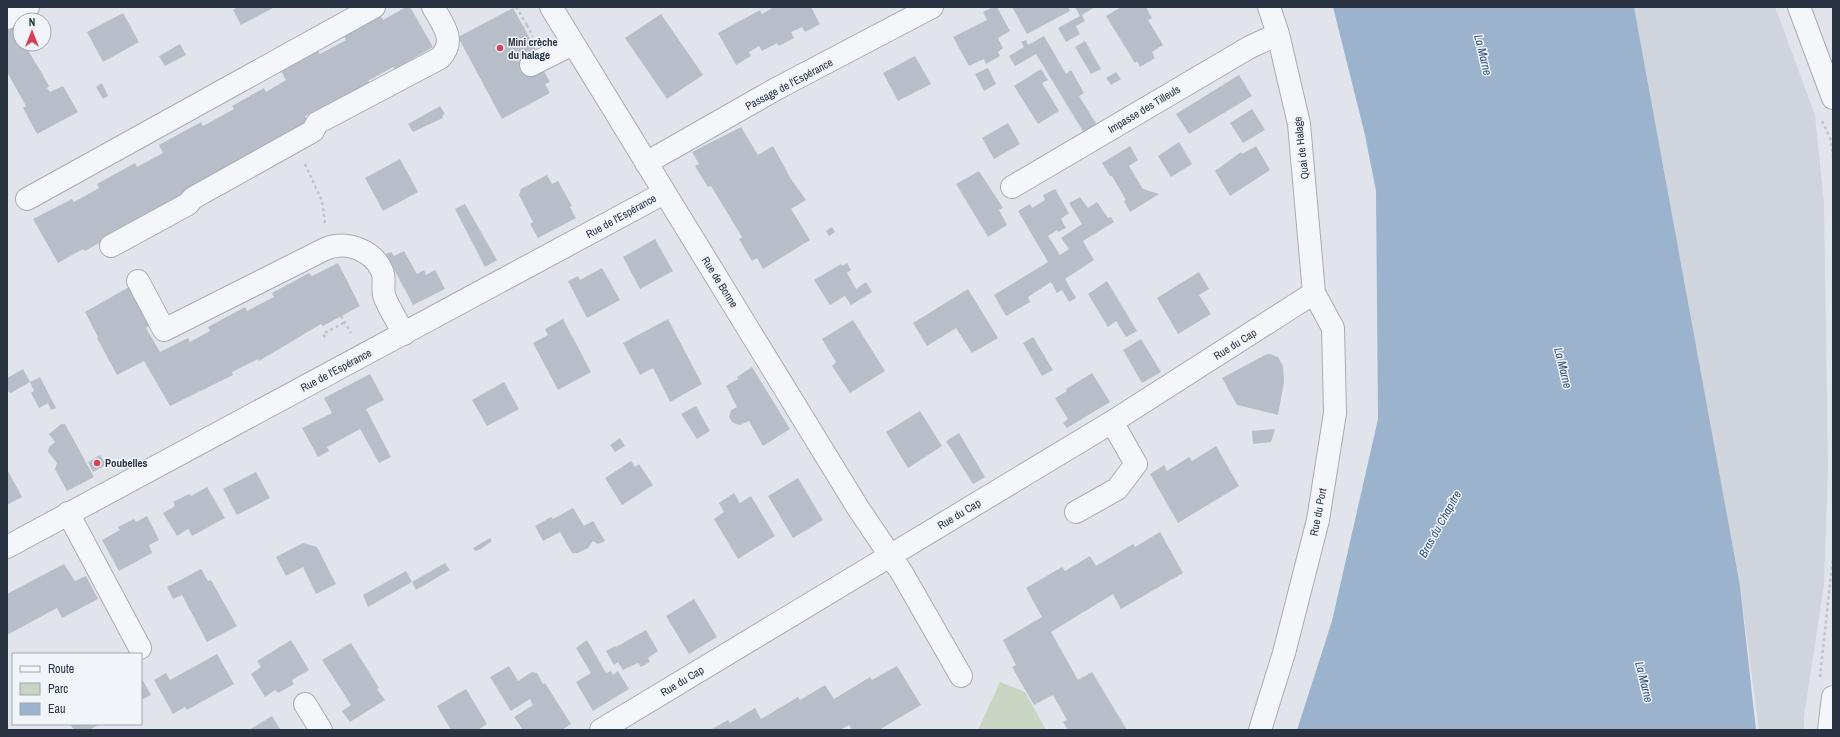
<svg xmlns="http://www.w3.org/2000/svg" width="1840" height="737" viewBox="0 0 1840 737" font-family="'Archivo Narrow',sans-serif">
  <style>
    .built { fill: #cfd4dd }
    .green { fill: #c7d5c2 }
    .water { fill: #9bb3cd }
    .building { fill: #b8bec9 }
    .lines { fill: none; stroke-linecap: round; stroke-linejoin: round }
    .minor-casing { stroke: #a6acb6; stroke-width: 24 }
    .path { stroke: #c0c3ca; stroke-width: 2.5; stroke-dasharray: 3 3; stroke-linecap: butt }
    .minor { stroke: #f5f6f9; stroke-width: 22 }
    .poi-dot { fill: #d64058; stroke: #f1f4f8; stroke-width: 1.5 }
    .labels { text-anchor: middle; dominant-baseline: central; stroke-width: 3; stroke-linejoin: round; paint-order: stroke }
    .poi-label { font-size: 11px; font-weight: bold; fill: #293344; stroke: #f1f4f8; text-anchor: start }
    .street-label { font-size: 11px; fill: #293344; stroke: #f1f4f8 }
    .water-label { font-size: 12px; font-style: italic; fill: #30527a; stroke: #f1f4f8 }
  </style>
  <rect width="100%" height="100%" fill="#e1e5eb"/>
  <!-- built -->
  <path class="built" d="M1634,7h141l40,108 9,89 4,264 -4,117 -20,131v14h-45l-19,-144z"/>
  <!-- green -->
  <path class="green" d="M1000,682l25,10 21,38h-68z"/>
  <!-- water -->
  <path class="water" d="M1333,7h301l106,579 16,144h-459l35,-109 46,-202 -2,-228 -11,-56z"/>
  <!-- building -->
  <path class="building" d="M238,7h37l-34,18 -8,-15z
    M406,7h4l23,40 -38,22 -2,-2 -25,14 1,2 -64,33 4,7 -100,55 -1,-2 -25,15 3,5 -94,51 -7,4 -2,-2 -25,14 -25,-44 39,-20 2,3 25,-14 -2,-4 38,-21 2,4 26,-14 -4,-8 42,-23 2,4 31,-17 -2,-3 32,-18 2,4 20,-12 -5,-9 37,-20 2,3 26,-14 -2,-4 37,-20 2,4z
    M774,7h37l9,17 -15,8 -3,-5 -11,5 3,6 -15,8 -2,-3 -15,8 -3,-5 -10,6 2,4 -15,9 -18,-32 42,-23 2,4z
    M993,7h4l13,24 -12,7 5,10 -5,4 2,4 -14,8 -2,-5 -15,7 -16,-29 34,-17 -4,-8z
    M1012,7h56l2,4 -43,23z
    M1075,7h20l-13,8 3,6 -9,5 4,8 -14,8 -8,-14 22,-12z
    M1121,7h25l6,11 -4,2 15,25 -11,7 3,6 -15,9 -3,-6 -2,2 -29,-47z
    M513,8l25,45 3,13 9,16 -5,2 5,9 -48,26 -44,-82z
    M123,13l16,29 -36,20 -16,-30z
    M661,14l42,61 -36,24 -42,-61z
    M15,27l5,9v8h4l16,26 9,16 -2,2 3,4 13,-6 15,26 -41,22 -14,-26 3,-2 -19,-34v-41z
    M1044,36l22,38 5,-4 13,23 -5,3 18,29 -13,8 -48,-79 -21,12 -6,-10 15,-9 -3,-5 5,-2 2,5z
    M1085,41l16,28 -10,5 -16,-27z
    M180,44l6,11 -21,11 -6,-10z
    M915,56l16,28 -33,17 -15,-28z
    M988,68l8,16 -12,7 -9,-17z
    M1041,69l7,11 -6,3 17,28 -21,13 -24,-38z
    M1116,72l5,7 -10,6 -5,-7z
    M1239,75l13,21 -63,38 -13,-20z
    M102,83l6,13 -5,3 -7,-12z
    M440,106l5,8 -3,2 1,2 -30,14 -5,-8z
    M1252,109l13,21 -22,13 -13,-20z
    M1008,123l12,21 -26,15 -12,-21z
    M741,127l17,28 15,-9 18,33 15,21 -15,9 19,31 -47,29 -6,-11 -5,3 -13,-22 3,-2 -31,-51 -3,1 -13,-21 4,-2 -7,-12z
    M1179,142l13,22 -21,13 -13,-21z
    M1130,146l8,14 -9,6 14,23 16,5 -29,18 -6,-11 2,-1 -14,-24h-2l-8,-13z
    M1256,146l14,24 -40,26 -15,-25 26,-19 1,2z
    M400,159l18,33 -35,19 -18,-33z
    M979,171l24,37 -4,2 8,15 -19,12 -32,-53z
    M547,175l5,9 6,-3 14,25 -2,1 6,11 -38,20 -8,-14 3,-2 -14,-27 2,-6z
    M1055,189l14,24 -8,6 5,9 -8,4 -1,-2 -9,6 12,19 9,-6 -8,-11 21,-14 -13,-21 11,-6 8,11 9,-6 11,16 3,-1 3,5 -31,19 11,19 -29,19 11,19 -7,4 -7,-12 -5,3 -6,-11 -23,15 2,5 -24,14 -12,-21 54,-33 -30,-51 12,-7 2,4 13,-8 -2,-5z
    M465,204l32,56 -12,7 -30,-58z
    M832,227l3,5 -6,4 -3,-5z
    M655,239l18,32 -33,18 -17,-32z
    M404,251l13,23 7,-4 2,5 9,-5 10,19 -32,16 -27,-51 5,-2 3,4z
    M338,263l22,43 -37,20 -2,-2 -62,37 -1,-2 -26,13 1,3 -63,31 -26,-45 -27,14 -20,-37 1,-1 -13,-25 44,-25 21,38 -4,3 14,24 28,-14 2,4 20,-11 -2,-4 24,-13 13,-7 2,4 27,-14 -2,-4 37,-20 3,3z
    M847,263l4,7 -4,3 9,16 10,-7 6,10 -21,13 -6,-9 -15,9 -16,-25 27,-16 1,2z
    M602,268l18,32 -33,18 -19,-37 10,-5 2,4z
    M1199,272l10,17 -10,6 12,19 -33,20 -21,-36z
    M1107,281l30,50 -11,6 -10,-16 -8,6 -20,-33z
    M968,289l30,49 -26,15 -16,-25 -29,18 -14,-23z
    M563,319l28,53 -33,18 -25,-47 15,-8 -3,-6z
    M668,319l34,65 -32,18 -17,-34 -13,7 -17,-32z
    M853,320l32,51 -35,22 -18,-27 4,-4 -14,-23z
    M1033,337l20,33 -11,6 -19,-33z
    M1141,339l20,33 -19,11 -19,-33z
    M1270,354l8,3 5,9 1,16 -6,33 -41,-10 -15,-27 43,-23z
    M752,367l38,62 -27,17 -14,-25 -9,4 -7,-2 -4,-6 2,-7 6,-3 -11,-21 12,-7 -1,-2z
    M23,369l7,13 10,-5 16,31 -5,2 -3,-7 -9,5 -8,-15 3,-2 -4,-9 -19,11 -4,-2v-13z
    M1092,373l18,29 -43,26 -4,-5 5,-4 -13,-21 12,-7 -1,-2z
    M370,374l14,26 -18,9 25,48 -12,6 -19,-34 -33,18 2,4 -11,6 -16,-29 30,-15 -8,-15z
    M504,382l15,27 -32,17 -15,-26z
    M696,406l14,25 -13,8 -16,-25z
    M920,411l22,35 -34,22 -22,-36z
    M61,424h4l29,53 -27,14 -12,-22 2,-6 -9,-11 1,-5 6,-5 -6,-8z
    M1275,429l-4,13 -18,2 -1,-13z
    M959,433l26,44 -12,7 -27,-43z
    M620,438l5,8 -10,6 -5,-7z
    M1216,446l23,40 -61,37 -28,-49 14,-9 3,6 22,-14 3,4z
    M100,455l6,10 -13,7 -5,-10z
    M631,461l4,6 4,-3 14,21 -31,20 -17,-27z
    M7,469l15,28 -15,8z
    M256,472l14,26 -33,17 -14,-26z
    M798,478l25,42 -30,18 -25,-42z
    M207,487l18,31 -33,18 -4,-7 -11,7 -14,-23 12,-7 -2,-4 16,-8 2,2z
    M734,493l6,10 11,-7 24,40 -37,23 -24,-40 10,-7 -5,-9z
    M573,508l11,18 9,-5 12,20 -7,3 -5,-3 -5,7 -10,5h-6l-12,-21 -17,9 -8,-15 16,-9 2,2z
    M147,516l12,24 -10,5 3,8 -33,18 -17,-31 18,-10 -2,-3 16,-8 2,3z
    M1160,532l23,41 -62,36 -8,-15 -62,38 27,48 14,-8 35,58h-59l-5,-8 4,-2 -14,-25 -19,10 -22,-38 4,-2 -13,-25 39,-23 -16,-29 36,-21 3,4 25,-15 6,10 37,-22 2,3z
    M490,538l2,3 -11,8 -6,2 -2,-3z
    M303,543l14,4 19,37 -20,10 -13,-27 -17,9 -10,-19z
    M445,563l5,7 -34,20 -4,-8 -44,25 -5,-12 43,-24 6,11z
    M64,564l11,17 11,-5 12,23 -36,19 -5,-10 -50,27v-41z
    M201,569l7,12 3,-1 26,46 -30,16 -25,-47 -9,4 -6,-12z
    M694,599l23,38 -28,17 -23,-38z
    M646,630l12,21 -10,7 2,4 -9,5 -3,-4 -15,7 -5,-8 -4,3 -8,-14 9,-5 1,1z
    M291,640l18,30 -17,10 2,4 -16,9 -3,-3 -10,7 -14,-23 10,-7 -4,-6z
    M587,640l19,33 5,-2 2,4 5,-4 11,18 -36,22 -17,-29 15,-9 -15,-25z
    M351,643l28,45 -2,1 8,11 -35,22 -8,-11 9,-6 -29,-45z
    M217,654l17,30 -47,26 -2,-3 -12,7 -19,-34 12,-7 4,7z
    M509,666l9,15 14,-9 5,1 6,11 2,-1 26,41 -9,6h-39l-9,-13 19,-12 -3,-6 -19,12 -21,-34z
    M897,666l24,39 -42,25h-27l-3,-5 -9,5h-130l18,-10 2,3 25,-15 6,11 37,-22 2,3 25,-15 9,14 36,-22 2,3z
    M141,677l10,18 -10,5z
    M466,689l21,35 -9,6h-27l-14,-24z
    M272,716l8,13 -3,1h-28z
    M70,724h30l-11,6h-15z"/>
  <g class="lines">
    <defs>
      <path id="minor" d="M551,7l307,501 44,65 59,103
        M1799,7l34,91
        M7,18l21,-11
        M531,65l42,-21
        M646,163l130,-74 156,-82
        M1012,187l238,-140 28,-13
        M27,199l347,-192
        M111,246l77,-42 5,-6 120,-67 4,-8 123,-65c17,-18 3,-33 -7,-51
        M138,281l26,49 161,-81c21,-9 48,1 57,22 4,9 -1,18 3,27 5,12 13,24 19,36
        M1076,512l41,-23 19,-25 -24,-42
        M68,513l72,135
        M7,547l657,-354
        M305,704l16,26
        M601,730l511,-308 202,-129
        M1260,730l24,-77 34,-133 17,-107 -2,-85 -19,-35 -15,-169 -21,-90 -9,-27
        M1829,730l4,-33"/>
    </defs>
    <!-- minor casing -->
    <use href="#minor" class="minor-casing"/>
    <!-- path -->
    <path class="path" d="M516,7l11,18 -3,2
      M527,25l6,12
      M1822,121l9,19 2,17
      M305,164l17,37 3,22
      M341,316l10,17
      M325,337l-2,-3 22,-12
      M1820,677l13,-121"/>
    <!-- minor -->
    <use href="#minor" class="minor"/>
  </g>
  <!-- markers -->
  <g class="poi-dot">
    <circle cx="500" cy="48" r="4"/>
    <circle cx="97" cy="463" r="4"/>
  </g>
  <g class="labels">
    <!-- poi labels -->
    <g class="poi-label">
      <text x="508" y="42">Mini crèche<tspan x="508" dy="13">du halage</tspan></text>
      <text x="105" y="463">Poubelles</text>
    </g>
    <!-- street labels -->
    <g class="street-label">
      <text transform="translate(789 84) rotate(-28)">Passage de l'Espérance</text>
      <text transform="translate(1144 109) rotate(-31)">Impasse des Tilleuls</text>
      <text transform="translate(1301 148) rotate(-97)">Quai de Halage</text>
      <text transform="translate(621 216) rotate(-29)">Rue de l'Espérance</text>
      <text transform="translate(720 282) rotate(58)">Rue de Bonne</text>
      <text transform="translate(1235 344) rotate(-32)">Rue du Cap</text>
      <text transform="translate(336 370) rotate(-28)">Rue de l'Espérance</text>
      <text transform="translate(1318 512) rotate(-79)">Rue du Port</text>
      <text transform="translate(959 514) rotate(-31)">Rue du Cap</text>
      <text transform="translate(682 681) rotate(-31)">Rue du Cap</text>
    </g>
    <!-- water labels -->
    <g class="water-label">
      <text transform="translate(1483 55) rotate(76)">La Marne</text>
      <text transform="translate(1563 368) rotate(76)">La Marne</text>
      <text transform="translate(1440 524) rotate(-61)">Bras du Chapitre</text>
      <text transform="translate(1644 682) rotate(76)">La Marne</text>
    </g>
  </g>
  <!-- border -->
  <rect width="1840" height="737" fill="none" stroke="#293344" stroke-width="16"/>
  <!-- legend -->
  <rect x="12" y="653" width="130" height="72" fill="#f1f4f8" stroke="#a1a7b0"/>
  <rect x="20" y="666" width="20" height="6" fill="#f5f6f9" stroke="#a1a7b0"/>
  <text x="48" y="673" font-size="12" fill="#293344">Route</text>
  <rect x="20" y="683" width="20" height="12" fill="#c7d5c2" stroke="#a1a7b0"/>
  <text x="48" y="693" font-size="12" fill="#293344">Parc</text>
  <rect x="20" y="703" width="20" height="12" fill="#9bb3cd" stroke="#a1a7b0"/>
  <text x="48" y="713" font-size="12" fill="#293344">Eau</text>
  <!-- north arrow -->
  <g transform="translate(32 32)"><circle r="19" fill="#f1f4f8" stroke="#a1a7b0"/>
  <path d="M0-3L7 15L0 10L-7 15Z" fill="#d64058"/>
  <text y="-6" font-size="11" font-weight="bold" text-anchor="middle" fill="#293344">N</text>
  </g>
</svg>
